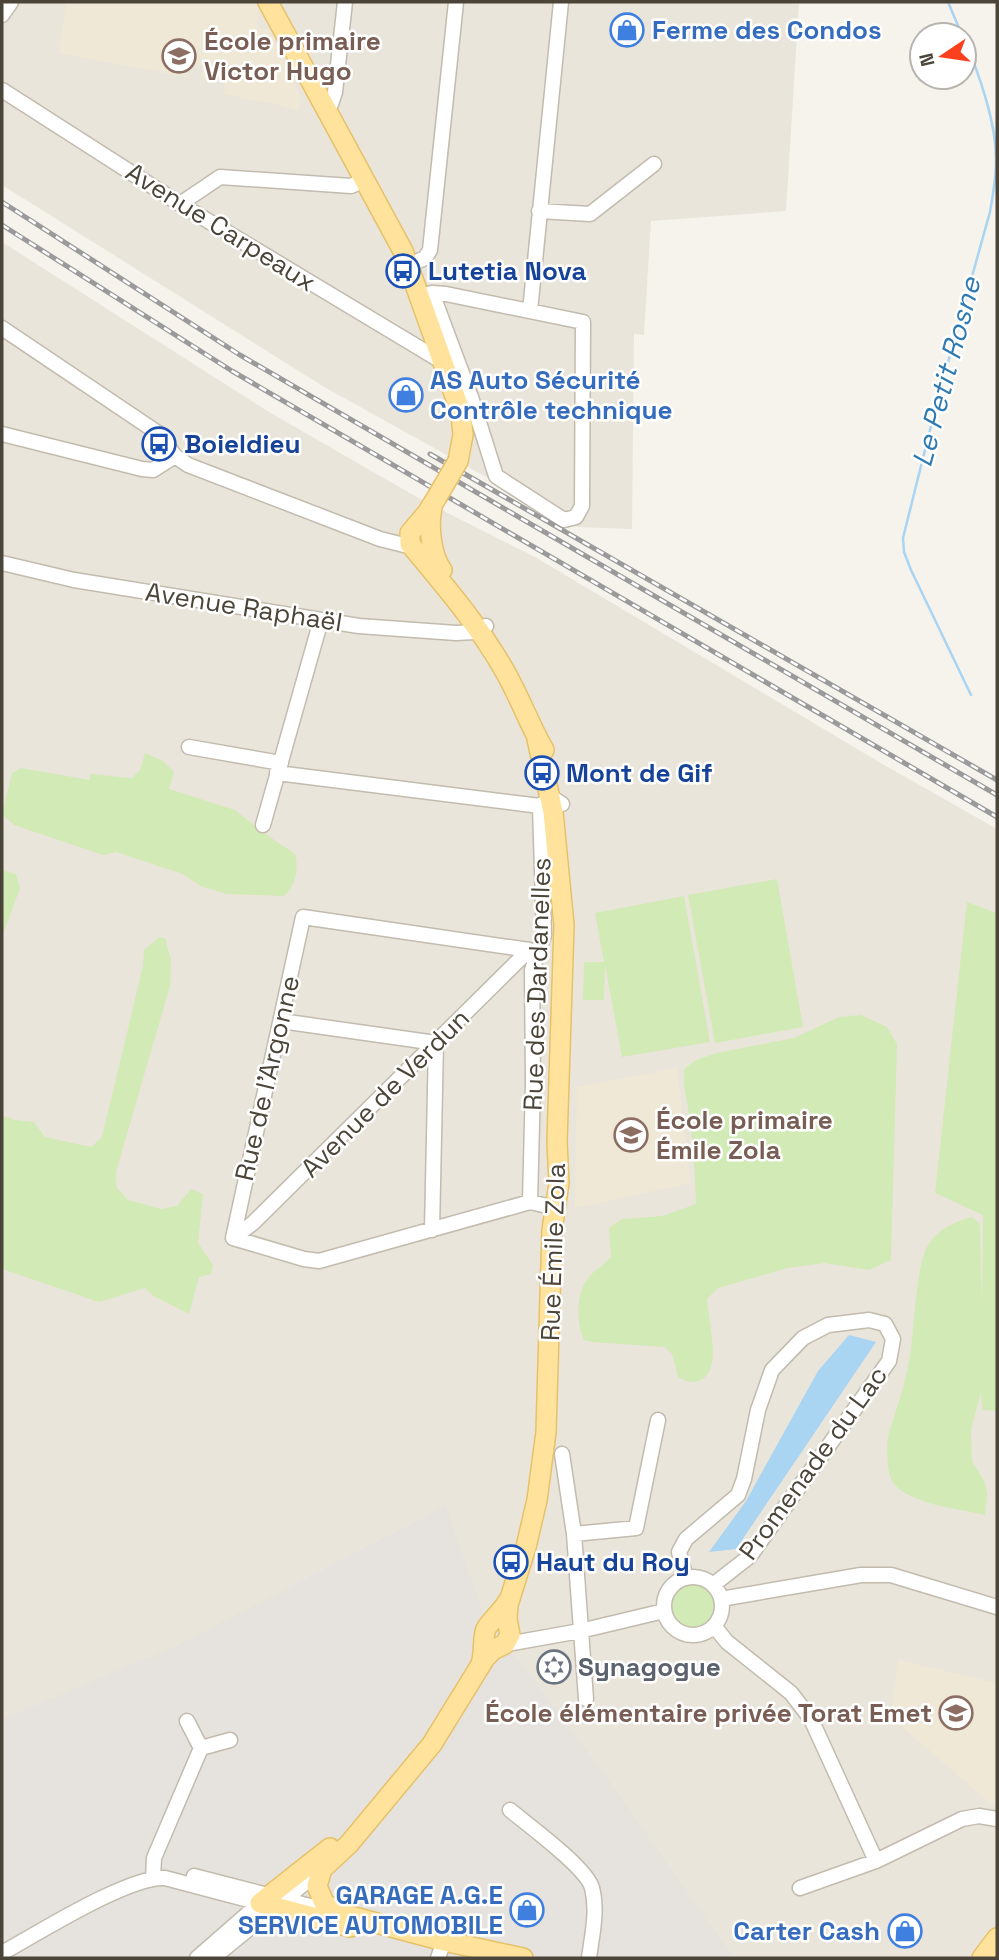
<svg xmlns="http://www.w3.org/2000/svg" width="999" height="1960" viewBox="0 0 999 1960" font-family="'Space Grotesk',sans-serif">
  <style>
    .residential { fill: #eae5da }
    .industrial { fill: #e6e2dd }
    .education { fill: #efe8d6 }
    .green { fill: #d2eab5 }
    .water { fill: #a9d4f2 }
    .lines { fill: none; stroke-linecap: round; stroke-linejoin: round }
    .stream { stroke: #a9d4f2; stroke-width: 2.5 }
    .minor-casing { stroke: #c2bbae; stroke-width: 17 }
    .major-casing { stroke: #e6c16a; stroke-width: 22 }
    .minor { stroke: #fff; stroke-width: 14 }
    .major { stroke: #ffe39c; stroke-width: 19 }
    .rail-casing { stroke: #9a9a9a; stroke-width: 5 }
    .rail { stroke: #fff; stroke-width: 2.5; stroke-dasharray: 8; stroke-linecap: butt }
    .major-bridge-casing { stroke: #e6c16a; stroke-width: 22; stroke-linecap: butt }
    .major-bridge { stroke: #ffe39c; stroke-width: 19 }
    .labels { text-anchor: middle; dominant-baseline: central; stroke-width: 5; stroke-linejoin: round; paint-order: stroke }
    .shop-label { font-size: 26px; font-weight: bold; fill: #366cbe; stroke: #fff; text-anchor: start }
    .education-label { font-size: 26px; font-weight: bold; fill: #785e54; stroke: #fff; text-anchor: start }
    .street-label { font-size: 26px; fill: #4b4439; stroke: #fff }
    .transit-label { font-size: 26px; font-weight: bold; fill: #164399; stroke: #fff; text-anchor: start }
    .worship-label { font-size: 26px; font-weight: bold; fill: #5b616d; stroke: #fff; text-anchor: start }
    .water-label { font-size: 28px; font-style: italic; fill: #2e7ab2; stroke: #fff }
  </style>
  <rect width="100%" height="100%" fill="#f6f3ec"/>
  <!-- residential -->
  <path class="residential" d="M2,2h797l-13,209 -135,10 -7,114 -10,-1 -2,195 -56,-2 -250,-139 -324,-203z
    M2,242l267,170 153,88 113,57 344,205 118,67v1129h-995z"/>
  <!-- industrial -->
  <path class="industrial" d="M446,1506l36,105 118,157 134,190h-732v-239l170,-71z"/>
  <!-- education -->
  <path class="education" d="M66,2h189l4,7 -2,18 13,3 31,67 -2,12 -1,2 -18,-6 -56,-11 1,-11 -24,-4 2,-14h-15l-2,12 -127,-24z
    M677,1068l14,115 -116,25 2,-121z
    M898,1660l99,23v122l-6,-1 -100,-87z"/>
  <!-- green -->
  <path class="green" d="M145,753l18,8 11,11 -5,17 66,21 26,21 34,23c4,15 1,31 -11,42l-57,-2 -27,-8 -17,-12 -67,-22 -13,3 -89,-30 -12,-11 10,-41 9,-5 69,12v-6l42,4 8,-8z
    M2,870l14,4 4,14 -18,49z
    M777,879l26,148 -88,16 -27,-148z
    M684,896l26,146 -88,15 -17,-92 -1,35h-21l1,-38h20l-9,-49z
    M967,902l30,11v498l-15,-1 -1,-18 -10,38 1,31 12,20 3,12 -2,22c-25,-6 -79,-11 -93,-34 -6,-10 -6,-42 -2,-52 8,-24 16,-48 20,-73 4,-25 6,-92 18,-111 9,-15 27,-24 44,-28l8,7 2,85 1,-94 -48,-22z
    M159,937l6,1 6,22 -1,26 -54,186 1,16 11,12 33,9 16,-3 14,-17 12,5 -5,49 15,22 -2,9 -12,3 -10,37 -37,-19 -7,-7 -46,14 -97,-33v-154l12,5 20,2 11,15 46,10 11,-10 41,-171 1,-16z
    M861,1015l26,12 10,17 -6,216 -22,10 -45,-7 -36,5 -70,20 -11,11c1,21 17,75 -9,82 -8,2 -13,0 -20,-4l-6,-23 -7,-7 -73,-5 -8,-2c-8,-18 -9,-49 6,-64 6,-7 14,-11 21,-19l-2,-29 13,-9 41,-3 33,-12c-1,-32 -3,-64 -8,-96 -2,-14 -6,-25 -4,-39l12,-9 21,-7 77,-15 45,-21z
    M667 1608a25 25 0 1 1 50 0a25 25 0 1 1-50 0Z"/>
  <!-- water -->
  <path class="water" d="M849,1335l27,7 -140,207 -27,3 37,-51 72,-130z"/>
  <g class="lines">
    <!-- stream -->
    <path class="stream" d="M948,2l14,33
      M964,39c15,34 33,86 32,123 0,16 -3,33 -6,50l-52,186 -35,140 1,14 7,18 60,125"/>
    <defs>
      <path id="minor" d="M2,15l9,-13
        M2,90l178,114 256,154 7,1
        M326,108l5,-4 4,-12 10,-90
        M180,204l40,-27 131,9 14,-6
        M539,211l51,3 64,-50
        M409,265l16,-7 5,-8 26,-248
        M420,296l12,-3 14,1 137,28 -1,184 -6,11 -12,3 -68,-44 -24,-76 -40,-107
        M530,311l31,-309
        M2,328l156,105 17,23 13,9 192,74 32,8
        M2,434l140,35 11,1 22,-14
        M2,563l72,17 285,46 97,7 19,-1 11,-6
        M189,747l92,16
        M277,773l263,33
        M263,825l58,-205
        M281,1021l155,22 -4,187
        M530,1202l3,-119 -1,-113 12,-35 -4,-129 5,-4 11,-2 6,4
        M233,1238l70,-321 226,33
        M233,1238l20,-15 276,-273 6,3
        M233,1238l71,21 15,2 211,-59 26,6
        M562,1454l12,80 12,165
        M574,1534l62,-6 22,-108
        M664 1606a29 29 0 1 1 58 0a29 29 0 1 1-58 0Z
        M686,1578l-7,-26 7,-13 52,-44 6,-16 14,-69 14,-40 31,-32 25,-13 41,-5 16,4 8,15 -4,22 -139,195 -37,29
        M721,1599l140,-24h30l106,32
        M714,1626l13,16 64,51 20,26 65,142
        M502,1645l78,-14 84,-20
        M201,1748l29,-8
        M510,1810c18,15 77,58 82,78 6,23 0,47 -3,70
        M194,1876l139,36
        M153,1879l1,-21 47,-110 -14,-27
        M800,1888l76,-27 86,-42 17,-3 18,3
        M2,1953c35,-19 126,-77 163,-75l95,25
        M197,1958l63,-55
        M213,1958l109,-89
        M438,1958l6,-17"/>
      <path id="major" d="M268,2l135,249 58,162 2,22 -5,26
        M437,497l-10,16 -17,20v11c33,40 67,79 93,124 16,27 26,56 41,82
        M432,508c-4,17 -1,47 10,62
        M481,1664c4,-12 1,-25 5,-35 2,-5 17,-19 22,-28
        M260,1903l90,24
        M260,1903l70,-55
        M523,1958l-79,-17 -105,-28 -15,-10 -7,-17 5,-17 27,-25 83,-100 53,-86 8,-8 12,-6 5,-9 -3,-16 1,-14 18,-58 11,-47 9,-68 6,-202 7,-47 -2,-41 7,-217 -11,-113 -16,-73
        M982,1958l15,-20"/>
    </defs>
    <!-- minor casing -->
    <use href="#minor" class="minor-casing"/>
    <!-- major casing -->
    <use href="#major" class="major-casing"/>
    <!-- minor -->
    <use href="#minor" class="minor"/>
    <!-- major -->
    <use href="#major" class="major"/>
    <defs>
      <path id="rail" d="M2,202l238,153 757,440
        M2,225l230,146 765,446
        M430,454l567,326"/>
    </defs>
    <!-- rail casing -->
    <use href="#rail" class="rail-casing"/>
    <!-- rail -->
    <use href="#rail" class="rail"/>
    <defs>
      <path id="major-bridge" d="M437,497l21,-36"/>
    </defs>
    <!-- major-bridge casing -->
    <use href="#major-bridge" class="major-bridge-casing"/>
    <!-- major-bridge -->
    <use href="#major-bridge" class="major-bridge"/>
  </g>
  <!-- icons -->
  <defs>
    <symbol id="shop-ring" viewBox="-11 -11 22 22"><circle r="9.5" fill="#fff" stroke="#3f7fe0" stroke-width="1.5"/><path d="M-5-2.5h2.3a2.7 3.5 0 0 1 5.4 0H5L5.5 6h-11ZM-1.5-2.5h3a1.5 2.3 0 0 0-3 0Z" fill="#3f7fe0"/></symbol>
    <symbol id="school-ring" viewBox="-11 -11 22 22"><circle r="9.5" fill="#fff" stroke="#8d6e63" stroke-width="1.5"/><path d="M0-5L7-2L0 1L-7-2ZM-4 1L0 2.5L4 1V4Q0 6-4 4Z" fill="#8d6e63"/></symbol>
    <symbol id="bus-ring" viewBox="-11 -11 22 22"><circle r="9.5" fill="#fff" stroke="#1a4fb4" stroke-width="1.5"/><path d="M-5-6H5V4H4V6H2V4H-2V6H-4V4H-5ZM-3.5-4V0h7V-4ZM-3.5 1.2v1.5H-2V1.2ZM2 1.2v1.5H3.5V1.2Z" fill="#1a4fb4"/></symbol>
    <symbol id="synagogue-ring" viewBox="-11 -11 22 22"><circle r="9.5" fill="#fff" stroke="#6b7280" stroke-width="1.5"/><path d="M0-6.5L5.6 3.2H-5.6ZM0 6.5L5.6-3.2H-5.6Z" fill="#6b7280"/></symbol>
  </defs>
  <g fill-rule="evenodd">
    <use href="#shop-ring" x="608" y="11" width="38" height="38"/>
    <use href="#school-ring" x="160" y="37" width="38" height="38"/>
    <use href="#bus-ring" x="384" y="252" width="38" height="38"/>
    <use href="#shop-ring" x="387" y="376" width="38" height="38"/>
    <use href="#bus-ring" x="140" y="425" width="38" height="38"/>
    <use href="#bus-ring" x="523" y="754" width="38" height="38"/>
    <use href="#school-ring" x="612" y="1116" width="38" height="38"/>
    <use href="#bus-ring" x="492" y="1543" width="38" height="38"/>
    <use href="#synagogue-ring" x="535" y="1648" width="38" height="38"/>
    <use href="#school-ring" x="937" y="1694" width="38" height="38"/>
    <use href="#shop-ring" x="508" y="1891" width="38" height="38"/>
    <use href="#shop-ring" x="886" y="1912" width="38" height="38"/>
  </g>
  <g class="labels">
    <!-- shop labels -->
    <g class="shop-label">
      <text x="652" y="30">Ferme des Condos</text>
      <text x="430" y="380">AS Auto Sécurité<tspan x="430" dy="30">Contrôle technique</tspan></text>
      <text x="503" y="1895" text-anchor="end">GARAGE A.G.E<tspan x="503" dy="30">SERVICE AUTOMOBILE</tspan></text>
      <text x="880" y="1931" text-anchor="end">Carter Cash</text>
    </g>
    <!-- education labels -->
    <g class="education-label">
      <text x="204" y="41">École primaire<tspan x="204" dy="30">Victor Hugo</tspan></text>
      <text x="656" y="1120">École primaire<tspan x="656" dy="30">Émile Zola</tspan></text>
      <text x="932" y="1713" text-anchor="end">École élémentaire privée Torat Emet</text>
    </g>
    <!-- street labels -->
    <g class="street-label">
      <text transform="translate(221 227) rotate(32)">Avenue Carpeaux</text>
      <text transform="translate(244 607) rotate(9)">Avenue Raphaël</text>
      <text transform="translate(537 984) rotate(-88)">Rue des Dardanelles</text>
      <text transform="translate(267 1078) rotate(-77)">Rue de l'Argonne</text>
      <text transform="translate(385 1093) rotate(-45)">Avenue de Verdun</text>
      <text transform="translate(553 1252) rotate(-88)">Rue Émile Zola</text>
      <text transform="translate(813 1463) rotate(-54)">Promenade du Lac</text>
    </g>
    <!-- transit labels -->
    <g class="transit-label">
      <text x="428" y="271">Lutetia Nova</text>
      <text x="184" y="444">Boieldieu</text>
      <text x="566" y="773">Mont de Gif</text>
      <text x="536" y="1562">Haut du Roy</text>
    </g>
    <!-- worship labels -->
    <g class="worship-label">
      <text x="578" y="1667">Synagogue</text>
    </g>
    <!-- water labels -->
    <g class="water-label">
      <text transform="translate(946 372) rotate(-75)">Le Petit Rosne</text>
    </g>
  </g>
  <!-- border -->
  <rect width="999" height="1960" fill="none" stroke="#4b4439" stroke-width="7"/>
  <!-- north arrow -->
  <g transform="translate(943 56) rotate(257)"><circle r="33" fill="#ffffff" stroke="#b7b4b0" stroke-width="2"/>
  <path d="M0-5L12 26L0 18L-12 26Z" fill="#fc3f1d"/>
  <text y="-10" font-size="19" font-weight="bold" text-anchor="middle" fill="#4b4439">N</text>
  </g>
</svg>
